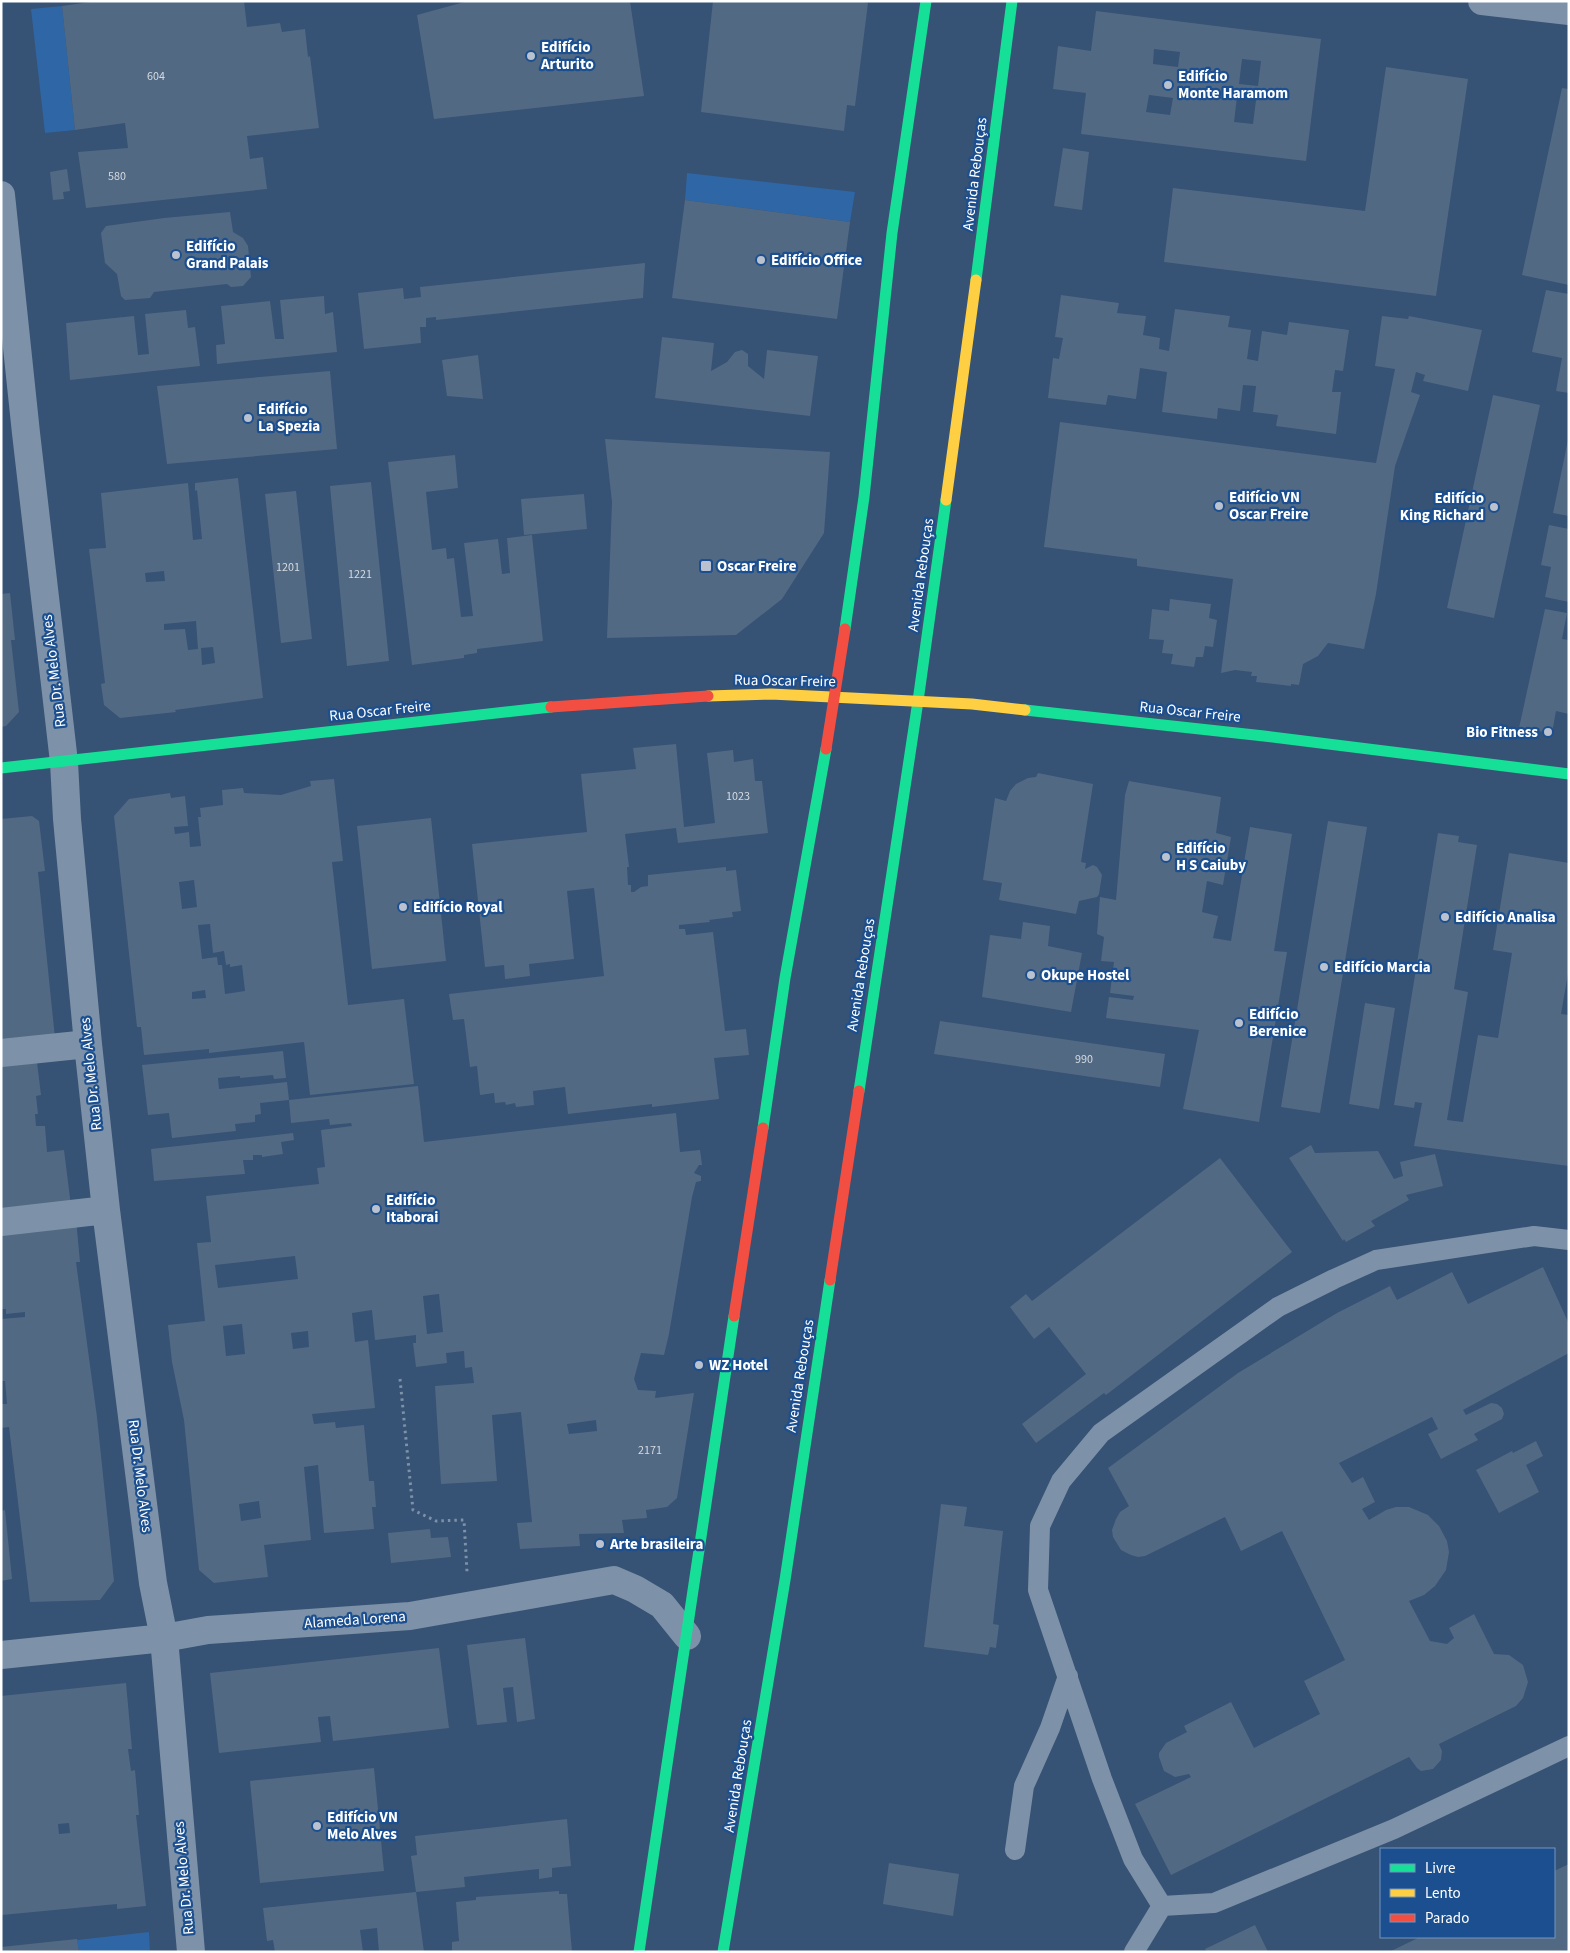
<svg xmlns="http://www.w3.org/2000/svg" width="1570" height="1953" viewBox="0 0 1570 1953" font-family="'Source Sans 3',sans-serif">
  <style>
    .green { fill: #2f66a5 }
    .building { fill: #526984; fill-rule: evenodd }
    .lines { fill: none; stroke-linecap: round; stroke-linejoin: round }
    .path { stroke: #7d92a8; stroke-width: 3; stroke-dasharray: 2.5 4; stroke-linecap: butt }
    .lane { stroke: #7d92a8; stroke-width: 20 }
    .street { stroke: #7d92a8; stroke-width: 28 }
    .fast { stroke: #16e098; stroke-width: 11 }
    .slow { stroke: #ffcf43; stroke-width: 11 }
    .jam { stroke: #f24e42; stroke-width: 11 }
    .poi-dot { fill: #b9c2ce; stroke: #1b4f8f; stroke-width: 2 }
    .labels { text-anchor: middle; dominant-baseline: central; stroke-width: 4.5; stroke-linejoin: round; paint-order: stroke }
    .number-label { font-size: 12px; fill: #d4dae0 }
    .poi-label { font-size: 15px; font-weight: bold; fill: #fff; stroke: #1b4f8f; text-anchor: start }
    .street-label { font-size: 15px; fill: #fff; stroke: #1b4f8f }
  </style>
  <rect width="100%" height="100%" fill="#365274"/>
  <!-- green -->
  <path class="green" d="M62,6l13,124 -30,3 -14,-124z
    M687,173l168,19 -5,30 -165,-22z
    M149,1932l1,20h-71l-2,-12z"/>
  <!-- building -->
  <path class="building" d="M97,1h147l3,26 33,-4 2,9 23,-3 3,28 2,-1 9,72 -72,8 3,23 13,-2 4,32 -181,19 -8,-56 50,-4 -3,-25 -50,7 -13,-124z
    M468,1h162l14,95 -210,23 -17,-104z
    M713,1h148l7,2 -13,103 -8,-1 -3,26 -143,-19z
    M1096,11l225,28 -15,122 -225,-27 5,-41 -33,-4 5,-43 33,5zM1154,49l26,3 -2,15 -25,-3zM1242,59l19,2 -3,25 -19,-2zM1149,95l24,3 -3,17 -24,-3zM1237,97l19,3 -3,24 -19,-2z
    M1386,67l82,12 -32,217 -272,-34 9,-74 192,23z
    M1562,88l7,1v196l-47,-10z
    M1063,148l26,4 -7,58 -28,-4z
    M67,169l3,22 -7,1 1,7 -11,1 -3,-28z
    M685,200l165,22 -13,97 -165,-21z
    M230,212l3,20 10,6 5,8 3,31 -8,9 -12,1 -4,-3 -73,8 -4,6 -25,2 -4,-4 -4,-22 -12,-11 -4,-30 5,-7 58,-8z
    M645,263l-2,35 -207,22v-3l-10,1v9h-6l1,16 -57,6 -6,-56 45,-5 1,11 17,-2 -1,-10z
    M1546,290l23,4v99l-13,-2 6,-33 -30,-6z
    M1061,295l58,8 -2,10 29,3 -3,19 17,3 -1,11 10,2 6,-42 55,7 -2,11 23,3 -4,29 11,2 4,-30 25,4 2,-13 60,8 -6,41 -8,-1 -3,22h9l-5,42 -60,-8 2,-11 -25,-3 3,-26 -13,-1 -3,26 -22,-3 -1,11 -55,-7 5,-40 -27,-4 -4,31 -28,-4 -2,10 -58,-7 5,-40 6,1 4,-21 -8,-1z
    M324,296l1,18 8,-2 4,40 -120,12 -1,-19 9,-1 -4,-38 49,-5 5,38h9l-4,-39z
    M186,310l2,18 7,-1 5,39 -130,14 -4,-57 68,-7 4,39 11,-1 -4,-40z
    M1382,316l26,3 1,-3 5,1 68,13 -14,61 -45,-10 2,-6 -9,-3 -5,20 9,3 -25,71 -19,128 -12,55 -36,-6 -10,13 -15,8 -4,21 -8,-1v2l-35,-4 1,-6h-6l1,-4 -17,-2 -14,3 12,-94 -96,-13v-7l-93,-12 16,-125 316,41 19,-94 -20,-3z
    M662,337l52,6 -3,28 16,-9 8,-10 7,-2 6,4v12l16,13 3,-29 51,6 -8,60 -155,-18z
    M478,355l5,44 -36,-3 -5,-36z
    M330,371l7,78 -170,15 -10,-78z
    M1493,395l47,10 -46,213 -47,-10z
    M605,439l225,13 -6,81 -42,66 -46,36 -129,3 5,-136z
    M1568,440h1v76l-16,-3z
    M455,455l3,33 -32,4 6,58 14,-2 1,11 7,-1 7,59 12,-1 -9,-73 34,-4 4,35 8,-1 -3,-35 25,-3 11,106 -66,8v4l-13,2v3l-52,7 -24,-203z
    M238,478l25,220 -88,12 1,2 -56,6 -16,-13 -3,-21 4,-1 -16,-134 17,-1 -5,-55 87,-10 5,57 9,-1 -5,-49 -2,1v-8zM164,571l1,10 -19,1 -1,-9zM196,621l2,28 -10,1 -3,-21 -21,1v-6zM213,647l2,16 -13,2 -1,-17z
    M371,482l18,179 -42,5 -17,-180z
    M296,491l16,148 -31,4 -16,-149z
    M584,494l3,35 -63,6 -3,-36z
    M1549,525l20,4v73l-24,-5 6,-30 -10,-2z
    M10,593l5,47h-4l8,72 -13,14 -5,1v-133z
    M1170,599l41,5 -2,14 8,2 -4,27 -8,-1 -2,11h-7l-2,10 -23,-3 2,-10 -11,-1 2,-13 -15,-1 3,-30 17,2z
    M1545,609l22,4 -5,26 7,1v74l-13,-3 -4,22 -33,-5z
    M676,744l8,83 31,-4 -8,-70 26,-3 1,12 19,-3 2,22h7l6,52 -90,10 -2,-15 -51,6 4,33h-2l1,18h3v7h3l7,-5 7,-1v-11l78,-8v4l10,-1 5,41 -9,1 1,5 -24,3 1,2 -31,3v4h6l1,6 27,-3 12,99 21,-2 3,26 -35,3 5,41 -67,8v-3l-84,10 -3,-27 -32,4 1,14 -18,2 -1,-4 -9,2 -1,-3 -10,1 -1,-10 -14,2 -3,-29 -7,1 -6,-48 -11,1 -4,-26 155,-18 -10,-88 -27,3 7,68 -45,5 1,12 -25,3 -1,-14 -19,2 -13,-123 115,-12 -6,-58 55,-5 -3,-21z
    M1038,773l55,11 -12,78 5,1 -1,6 8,-4 4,2 5,8 -3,19 -2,3 -18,4 -3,13 -77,-14 3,-17 -19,-3 12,-82 11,3 4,-10 6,-7 12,-6 8,-1z
    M334,779l9,82 -11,1 16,143 56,-6 10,85 -104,11 -6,-53 -95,11v-4l-65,6 -3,-28h-4l-23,-211 15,-17 41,-6 1,5 14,-2 3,30 -14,1 1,7 14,-2 1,15 11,-1 -3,-29h3l-1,-9 23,-3 -1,-15 21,-2 1,5 37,2 30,-9 -1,-5zM194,880l3,27 -15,2 -3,-27zM210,924l3,29 11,-2 2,14 4,-1v3l12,-2 3,26 -20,3 -3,-29h-4l-1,-8 -15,2 -4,-34zM205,990l1,8 -14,1v-7z
    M1129,781l92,16 -5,36 15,4 -8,48 -16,-4 -5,31 16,4 -5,22 18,3 19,-114 42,7 -18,117 13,1 -28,170 -76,-13 16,-79 -93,-12 3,-21 24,3 1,-4 -24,-3 4,-31 -13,-1 3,-24 -7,-3 3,-37 16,3 9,-105z
    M32,816l7,5 6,50 -7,1 17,166 -54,4v-223z
    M431,818l15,143 -74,8 -15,-143z
    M1328,821l39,6 -47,286 -39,-6z
    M1438,833l21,3 -1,6 19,3 -23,144 14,3 -21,128 16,2 15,-87 20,3 14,-85 -19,-3 16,-97 60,10v105l-8,46 8,1v151l-155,-20 8,-43 -7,-1 -1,6 -20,-3z
    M1023,922l27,4 -2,20 34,7 -11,59 -89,-15 8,-62 31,4z
    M1365,1003l30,5 -16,101 -30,-5z
    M940,1021l225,33 -5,33 -226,-33z
    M283,1051l3,27 -12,1 -1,-4 -33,3v-2l-22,2 1,11 68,-7 2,18 -29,3 1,11 -6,1v7l-20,2 1,7 -64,7 -3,-25 -21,2 -6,-50z
    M37,1062l4,33 -5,1 2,18h-3l1,12h9l2,26 17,-2 7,56 -70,7v-147z
    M418,1086l6,56 252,-29 4,39 20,-2 2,15h-3l-5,8 7,3v5l-5,1 -4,15 -23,137 -5,21 -23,-2 -7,26 4,11 18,1 -1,7 39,-5 -17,105 -10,9 -21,3 1,8 -25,2 2,13 -45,1 1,12 -60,3 -3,-26 15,-1 -11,-110 -29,3 5,66 -56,3 -6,-98 39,-3 -2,-16 -7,1 -1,-17 -18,2 1,10 -31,4 -3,-24h3v-8l-41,5 -3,-30 -20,3 3,29 13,-2 7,68 -63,6 2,10 21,-2 1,6 28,-3 5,56h5l2,26h-4l2,22 -50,4 -6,-68 -14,2 7,73 -47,5 4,32 -54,6 -15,-13 -15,-150 -12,-58 -4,-37 37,-4 -8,-78 14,-1 -5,-46 113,-12 -2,-16 8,-1 -4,-37 31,-4 -1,-3 -21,2 -1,-6 -38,4 -2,-23zM295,1256l3,23 -80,9 -3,-23zM439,1294l4,38 -16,2 -4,-38zM242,1324l3,30 -19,2 -3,-30zM308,1331l1,16 -16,2 -2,-16zM596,1420l1,11 -28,3 -2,-10zM259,1501l2,17 -20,3 -2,-17z
    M293,1133l1,7 -13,2 2,12 -21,3v-2h-9v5h-10l2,14 -91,7 -3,-32z
    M1311,1145l4,8 63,-2 16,28 9,-3 -3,-14 35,-8 8,32 -37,9 3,5 -38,21 4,5 -29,16 -2,-3 -1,2 -54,-83z
    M1220,1158l72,94 -186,143 -2,-2 -68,50 -14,-19 64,-50 -37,-47 -15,12 -24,-32 16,-13 6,7z
    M76,1219l4,43h-4l21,155 17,164 -14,19 -70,2 -21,-175 -8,1v-24h6l-2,-23h-4v-62l24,-2v-5l-19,2v-5h-5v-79z
    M1543,1267l26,57v29l-106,57 3,5 25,-12 6,1 5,4 2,6 -2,5 -28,15 4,6 -37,19 -13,-25 10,-5 -6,-12 -93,46 13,20 11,-6 12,25 -13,7 7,11 17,-10 10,-3h13l19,8 11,11 8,15 2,11 -3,18 -11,16 -11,9 -15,6 21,40 17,3 7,-6 -5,-10 25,-14 20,40 15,1 14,10 5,17 -5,16 -7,8 -77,38 3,7 -1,9 -8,9 -12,2 -4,-3 -8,-11 -238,118 -36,-71 56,-27 -2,-3 -14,3 -11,-6 -5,-14v-4l7,-10 21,-11 -3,-6 47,-24 23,46 66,-34 -16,-33 41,-21 -63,-129 -41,20 -16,-34 -80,39 -7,1 -7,-2 -10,-5 -8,-13 -1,-7 4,-11 4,-7 9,-6 -21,-38 130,-95 99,-60 53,-27 7,14 55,-28 16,32z
    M1536,1441l7,15 -17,9 13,27 -40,21 -23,-43 36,-19 1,2z
    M941,1504l26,3 -3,19 39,5 -10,93 6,1 -3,23 -6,-1 -2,8 -64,-8z
    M5,1510l7,69 -11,2v-70z
    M430,1529l1,9 17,-1 3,20 -60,6 -3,-30z
    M525,1638l10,81 -18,3 -4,-35 -10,1 4,34 -30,3 -10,-80z
    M439,1648l10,80 -116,13 -3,-25 -12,1 3,25 -102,11 -9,-80z
    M126,1683l6,66h-4l3,22 4,-1 4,45h-3l10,91 -29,3v-5l-115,11 -1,-219zM69,1823l1,10 -11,1 -1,-10z
    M374,1768l10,103 -124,12 -10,-102z
    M567,1819l4,47 -19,2v9l-13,2v-10l-75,8 1,10 -49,5 -5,-36 6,-1 -2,-19z
    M889,1863l70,11 -6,42 -70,-12z
    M1569,1864v88h-180l31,-15h134v-66z
    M559,1891v3h8l5,58h-120v-10l7,-1 -3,-39 20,-2v-3z
    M416,1892l8,60h-45l-2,-24 -17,2 3,22h-88l-2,-12 -6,1 -4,-33z
    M1255,1925l13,27h-61l-2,-3z
    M77,1939l2,13h-78v-5z"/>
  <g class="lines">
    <!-- path -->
    <path class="path" d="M400,1379l13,131 23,11 28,-1 3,52"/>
    <!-- lane -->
    <path class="lane" d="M1015,1850l9,-64 26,-58 18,-52
      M1162,1906l-29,-47 -31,-80 -64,-189 2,-64 21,-45 40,-48 177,-126 56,-28 42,-19 158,-24 35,4
      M1162,1906l52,-3 180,-74 175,-83
      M1134,1952l28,-46"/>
    <!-- street -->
    <path class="street" d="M1482,1l87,10
      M1,195l25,238 38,329 3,57 21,225 18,166 47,373 11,55 27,314
      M1,1053l87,-9
      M1,1222l105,-12
      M1,1655l163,-17 44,-8 202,-14 204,-36 21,9 27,16 25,31"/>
    <!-- fast -->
    <path class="fast" d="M976,280l36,-279
      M845,629l19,-132 28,-264 34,-232
      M1025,710l239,26 305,38
      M1,768l550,-61
      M859,1091l59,-390 28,-201
      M763,1128l22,-150 41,-229
      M639,1952l95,-636
      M723,1952l62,-372 45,-300"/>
    <!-- slow -->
    <path class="slow" d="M946,500l30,-220
      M708,696l63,-2 201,10 53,6"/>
    <!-- jam -->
    <path class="jam" d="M551,707l157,-11
      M826,749l19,-120
      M830,1280l29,-189
      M734,1316l29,-188"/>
  </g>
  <!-- markers -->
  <g class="poi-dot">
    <circle cx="531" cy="56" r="5"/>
    <circle cx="1168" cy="85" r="5"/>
    <circle cx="176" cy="255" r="5"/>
    <circle cx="761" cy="260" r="5"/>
    <circle cx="248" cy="418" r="5"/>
    <circle cx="1219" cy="506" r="5"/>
    <circle cx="1494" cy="507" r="5"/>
    <rect x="700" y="560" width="12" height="12" rx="2.5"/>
    <circle cx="1548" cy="732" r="5"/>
    <circle cx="1166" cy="857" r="5"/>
    <circle cx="403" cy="907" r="5"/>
    <circle cx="1445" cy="917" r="5"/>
    <circle cx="1324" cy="967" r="5"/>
    <circle cx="1031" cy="975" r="5"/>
    <circle cx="1239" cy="1023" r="5"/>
    <circle cx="376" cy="1209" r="5"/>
    <circle cx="699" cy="1365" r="5"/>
    <circle cx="600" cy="1544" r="5"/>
    <circle cx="317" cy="1826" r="5"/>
  </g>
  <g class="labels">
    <!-- number labels -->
    <g class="number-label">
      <text x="156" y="76">604</text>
      <text x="117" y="176">580</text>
      <text x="288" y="567">1201</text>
      <text x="360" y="574">1221</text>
      <text x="738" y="796">1023</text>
      <text x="1084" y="1059">990</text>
      <text x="650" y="1450">2171</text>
    </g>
    <!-- poi labels -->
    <g class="poi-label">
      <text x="541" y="47">Edifício<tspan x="541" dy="17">Arturito</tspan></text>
      <text x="1178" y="76">Edifício<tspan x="1178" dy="17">Monte Haramom</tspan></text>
      <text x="186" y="246">Edifício<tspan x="186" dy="17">Grand Palais</tspan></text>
      <text x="771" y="260">Edifício Office</text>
      <text x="258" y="409">Edifício<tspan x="258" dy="17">La Spezia</tspan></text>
      <text x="1229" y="497">Edifício VN<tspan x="1229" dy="17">Oscar Freire</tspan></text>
      <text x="1484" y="498" text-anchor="end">Edifício<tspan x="1484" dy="17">King Richard</tspan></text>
      <text x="717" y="566">Oscar Freire</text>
      <text x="1538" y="732" text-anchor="end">Bio Fitness</text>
      <text x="1176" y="848">Edifício<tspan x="1176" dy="17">H S Caiuby</tspan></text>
      <text x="413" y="907">Edifício Royal</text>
      <text x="1455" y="917">Edifício Analisa</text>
      <text x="1334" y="967">Edifício Marcia</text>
      <text x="1041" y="975">Okupe Hostel</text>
      <text x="1249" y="1014">Edifício<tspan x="1249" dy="17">Berenice</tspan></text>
      <text x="386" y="1200">Edifício<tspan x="386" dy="17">Itaborai</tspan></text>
      <text x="709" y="1365">WZ Hotel</text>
      <text x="610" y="1544">Arte brasileira</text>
      <text x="327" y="1817">Edifício VN<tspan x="327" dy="17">Melo Alves</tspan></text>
    </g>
    <!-- street labels -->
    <g class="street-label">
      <text transform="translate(975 174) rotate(-83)">Avenida Rebouças</text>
      <text transform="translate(921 575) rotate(-82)">Avenida Rebouças</text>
      <text transform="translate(54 671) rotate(-97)">Rua Dr. Melo Alves</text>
      <text transform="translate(785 681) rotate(1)">Rua Oscar Freire</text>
      <text transform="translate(380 711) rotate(-6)">Rua Oscar Freire</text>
      <text transform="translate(1190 712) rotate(6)">Rua Oscar Freire</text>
      <text transform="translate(861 975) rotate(-81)">Avenida Rebouças</text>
      <text transform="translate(91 1074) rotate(-96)">Rua Dr. Melo Alves</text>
      <text transform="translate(800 1376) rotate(-81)">Avenida Rebouças</text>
      <text transform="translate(140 1476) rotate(83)">Rua Dr. Melo Alves</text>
      <text transform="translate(355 1620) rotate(-4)">Alameda Lorena</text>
      <text transform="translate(738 1776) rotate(-81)">Avenida Rebouças</text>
      <text transform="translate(184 1878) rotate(-95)">Rua Dr. Melo Alves</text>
    </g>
  </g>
  <!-- border -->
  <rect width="1570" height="1953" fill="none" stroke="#ffffff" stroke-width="5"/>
  <!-- legend -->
  <rect x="1380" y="1848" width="175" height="90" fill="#1b4f8f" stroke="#7695bc"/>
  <rect x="1390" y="1864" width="25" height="8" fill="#16e098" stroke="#7695bc"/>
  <text x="1425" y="1873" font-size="15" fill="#ffffff">Livre</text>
  <rect x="1390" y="1889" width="25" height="8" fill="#ffcf43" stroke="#7695bc"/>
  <text x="1425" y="1898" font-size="15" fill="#ffffff">Lento</text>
  <rect x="1390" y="1914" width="25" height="8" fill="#f24e42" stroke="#7695bc"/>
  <text x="1425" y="1923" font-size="15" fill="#ffffff">Parado</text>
</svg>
